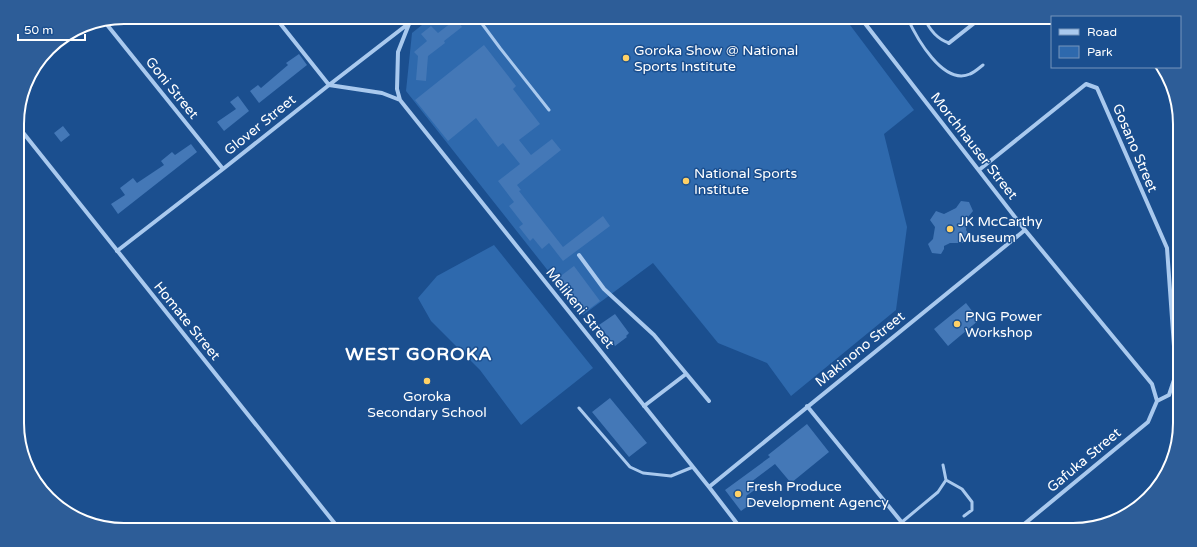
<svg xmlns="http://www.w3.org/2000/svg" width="1197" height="547" viewBox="0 0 1197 547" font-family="'Varela Round',sans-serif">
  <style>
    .green { fill: #2e69ad }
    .building { fill: #4478b7 }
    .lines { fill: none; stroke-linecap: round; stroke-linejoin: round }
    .service { stroke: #a9c9ee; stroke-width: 3 }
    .minor { stroke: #a9c9ee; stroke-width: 4 }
    .poi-dot { fill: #ffd166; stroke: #1b4f8f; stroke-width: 1.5 }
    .labels { text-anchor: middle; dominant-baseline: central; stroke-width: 3; stroke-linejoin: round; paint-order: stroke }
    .poi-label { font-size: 14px; fill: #fff; stroke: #1b4f8f; text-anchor: start }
    .street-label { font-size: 14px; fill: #fff; stroke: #1b4f8f }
    .district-label { font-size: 18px; font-weight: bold; letter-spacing: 1px; fill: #fff; stroke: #1b4f8f }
    .rim { fill: none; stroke: #fff; stroke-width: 2 }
  </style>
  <rect width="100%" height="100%" fill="#1b4f8f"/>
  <!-- green -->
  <path class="green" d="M432,17h412l70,93 -30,24 23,93 -11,83 -105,86 -24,-33 -49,-20 -65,-80 -70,52 -177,-224 6,-58z
    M494,245l99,123 -72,57 -41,-55 -49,-49 -13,-23 19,-22z"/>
  <!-- building -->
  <path class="building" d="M456,19l6,8 -18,14 1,2 -17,13 -2,25 -10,-1 2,-24 -4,-4 13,-11 -6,-7 10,-8 7,7z
    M484,45l32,41 -3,3 27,35 -21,16 12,15 21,-16 9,11 -44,35 4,5 -2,1 44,56 40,-31 7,10 -47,35 -14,-18 -7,6 -9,-11 -3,3 -11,-14 4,-3 -14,-18 5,-4 -16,-21 22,-17 -17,-21 -5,4 -22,-29 -28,23 -33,-41z
    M299,54l8,11 -48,38 -9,-12 8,-6 3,3 27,-23 -2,-2z
    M238,96l11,15 -25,20 -7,-9 19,-13 -6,-7z
    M63,126l7,9 -9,7 -7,-9z
    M191,144l6,8 -79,62 -7,-10 14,-9 -5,-7 13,-10 4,5 27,-18 -3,-4 11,-9 3,3z
    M961,201l8,1 4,9 -5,6 -2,13 4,6 -5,7h-15l-6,3v3l-3,5 -9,-1 -4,-9 5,-5 2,-12 -5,-7 6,-9 8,3 12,-6z
    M574,266l26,35 -16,12 -26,-35z
    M966,303l13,17 -31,26 -14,-17z
    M615,314l14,19 -3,3 1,1 -12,9 -16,-21z
    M610,398l37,45 -18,14 -37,-45z
    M807,424l22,28 -38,31 -16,-19 -24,18 5,7 -10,7 6,7 -11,8 -16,-21 45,-33 -2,-2z"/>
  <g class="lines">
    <!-- service -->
    <path class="service" d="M477,17l23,31 49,62
      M907,17c9,20 36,69 63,57 5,-2 9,-6 13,-9
      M924,17c5,12 13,22 25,26
      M579,408l51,59 13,6 28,3 22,-9
      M946,480l16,9 10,13v8l-8,6
      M902,522l36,-30 8,-12 -3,-15"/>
    <!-- minor -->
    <path class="minor" d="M275,17l54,68 53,8 18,7
      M860,17l165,213 127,154 5,17
      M104,21l119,148
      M409,24l-11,28 -1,37 3,11 309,387 33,43
      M949,43l33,-26
      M52,45l6,-4
      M17,125l323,405
      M979,170l107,-86 11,4 70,160 9,126 -7,21 -12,6
      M117,251l106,-82 106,-84 88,-68
      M579,255l25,34 50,46 55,66
      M644,406l42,-32
      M807,406l101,124
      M709,487l316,-257
      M1017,530l131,-108 9,-21"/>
  </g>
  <!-- markers -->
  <g class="poi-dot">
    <circle cx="626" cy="58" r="4"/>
    <circle cx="686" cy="181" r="4"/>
    <circle cx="950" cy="229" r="4"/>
    <circle cx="957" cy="324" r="4"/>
    <circle cx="427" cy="381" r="4"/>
    <circle cx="738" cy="494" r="4"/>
  </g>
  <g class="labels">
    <!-- poi labels -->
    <g class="poi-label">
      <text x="634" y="50">Goroka Show @ National<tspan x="634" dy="16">Sports Institute</tspan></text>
      <text x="694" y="173">National Sports<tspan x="694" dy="16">Institute</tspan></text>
      <text x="958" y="221">JK McCarthy<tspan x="958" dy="16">Museum</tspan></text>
      <text x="965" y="316">PNG Power<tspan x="965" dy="16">Workshop</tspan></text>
      <text x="427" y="396" text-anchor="middle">Goroka<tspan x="427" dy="16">Secondary School</tspan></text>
      <text x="746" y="486">Fresh Produce<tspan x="746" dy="16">Development Agency</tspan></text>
    </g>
    <!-- street labels -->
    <g class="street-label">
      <text transform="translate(172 88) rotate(51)">Goni Street</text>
      <text transform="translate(260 125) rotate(-39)">Glover Street</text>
      <text transform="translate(974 146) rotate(52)">Morchhauser Street</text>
      <text transform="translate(1135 148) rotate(67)">Gosano Street</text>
      <text transform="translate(580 308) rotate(51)">Melikeni Street</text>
      <text transform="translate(187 321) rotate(51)">Homate Street</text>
      <text transform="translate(860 349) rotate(-39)">Makinono Street</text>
      <text transform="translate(1084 460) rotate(-40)">Gafuka Street</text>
    </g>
    <!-- district labels -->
    <g class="district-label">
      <text x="419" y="354">WEST GOROKA</text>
    </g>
  </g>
  <!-- crop -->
  <path d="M0 0H1197V547H0ZM124 24H1073A100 100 0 0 1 1173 124V423A100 100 0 0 1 1073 523H124A100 100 0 0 1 24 423V124A100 100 0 0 1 124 24Z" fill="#2d5d98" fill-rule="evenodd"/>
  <path class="rim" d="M124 24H1073A100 100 0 0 1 1173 124V423A100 100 0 0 1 1073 523H124A100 100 0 0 1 24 423V124A100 100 0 0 1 124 24Z"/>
  <!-- legend -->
  <rect x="1051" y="16" width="130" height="52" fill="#1b4f8f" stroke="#7695bc"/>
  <rect x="1059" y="29" width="20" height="6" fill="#a9c9ee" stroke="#7695bc"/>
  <text x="1087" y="36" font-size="12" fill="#ffffff">Road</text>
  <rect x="1059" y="46" width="20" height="12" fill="#2e69ad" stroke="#7695bc"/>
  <text x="1087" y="56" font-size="12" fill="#ffffff">Park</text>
  <!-- scale -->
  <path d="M18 34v6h67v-6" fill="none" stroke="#ffffff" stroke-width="2"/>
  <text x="24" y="34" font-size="12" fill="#ffffff" stroke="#1b4f8f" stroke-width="3" paint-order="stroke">50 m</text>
</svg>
